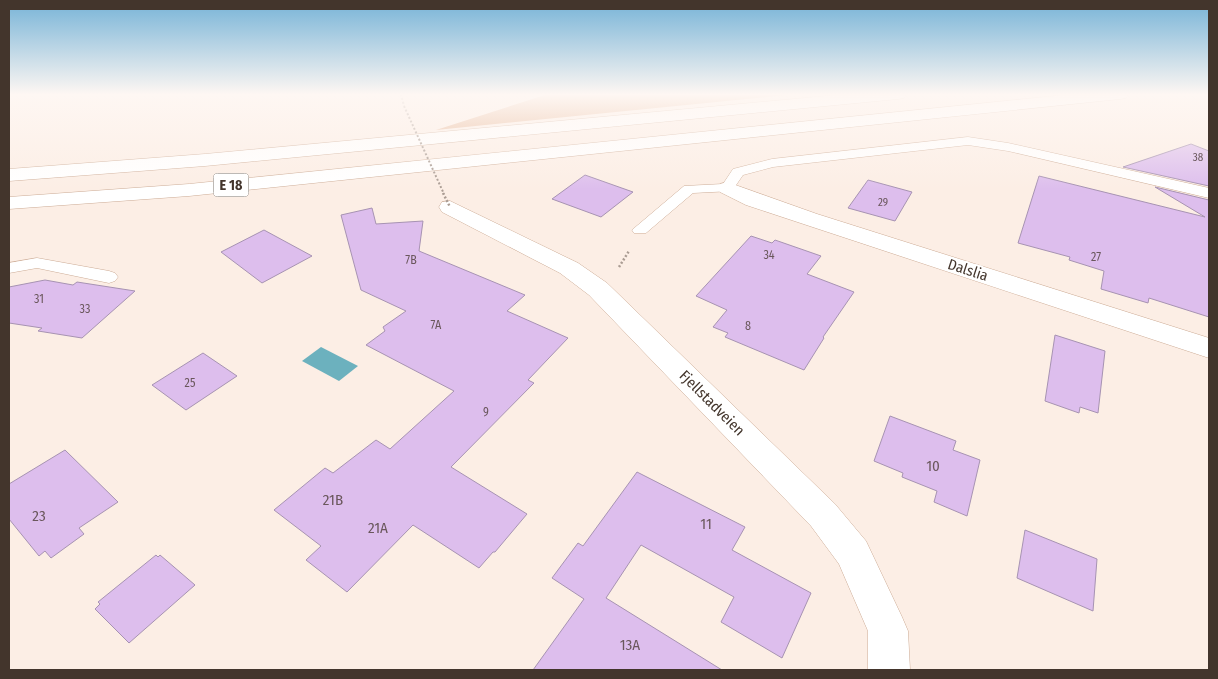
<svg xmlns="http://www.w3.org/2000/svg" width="1218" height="679" viewBox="0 0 1218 679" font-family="'Fira Sans Condensed',sans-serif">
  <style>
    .forest { fill: #e5b493 }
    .water { fill: #6cb1be }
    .building { fill: #ddbeed; stroke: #a793b2 }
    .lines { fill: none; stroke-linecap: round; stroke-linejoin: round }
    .service-casing { stroke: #cdac96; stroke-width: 1 }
    .minor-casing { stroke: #cdac96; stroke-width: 1 }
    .motorway-casing { stroke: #cdac96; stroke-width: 1 }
    .path-far1 { stroke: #aa9c93; stroke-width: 2; stroke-dasharray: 2 2; stroke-linecap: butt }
    .path { stroke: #aa9c93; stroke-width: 2.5; stroke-dasharray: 2 2; stroke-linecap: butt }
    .service { fill: #fff; fill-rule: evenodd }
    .minor { fill: #fff; fill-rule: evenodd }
    .motorway { fill: #fff; fill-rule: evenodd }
    .path-bridge-far1 { stroke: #aa9c93; stroke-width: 2; stroke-dasharray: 2 2; stroke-linecap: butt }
    .path-bridge { stroke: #aa9c93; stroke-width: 2.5; stroke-dasharray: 2 2; stroke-linecap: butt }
    .labels { text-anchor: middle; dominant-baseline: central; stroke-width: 4; stroke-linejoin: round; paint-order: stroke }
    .far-number-label { font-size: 11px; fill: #6a575c }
    .number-label { font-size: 12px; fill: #6a575c }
    .shield { fill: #fff; stroke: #7b726b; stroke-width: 1 }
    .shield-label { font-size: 14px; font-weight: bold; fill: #43352c }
    .street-label { font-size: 15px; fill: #43352c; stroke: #fff }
    .near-number-label { font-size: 15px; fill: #6a575c }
  </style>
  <rect width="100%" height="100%" fill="#fceee5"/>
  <!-- forest -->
  <path class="forest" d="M548,94h248l-360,36z"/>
  <!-- water -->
  <path class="water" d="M321,347l37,19 -19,15 -37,-20z"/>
  <!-- building -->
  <path class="building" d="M1191,144l18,7v35l-86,-19z
    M585,175l48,17 -32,25 -49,-18z
    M1039,176l166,41 -50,-30 54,13v117l-60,-19 -1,5 -47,-14 3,-18 -35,-11 1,-3 -52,-14z
    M868,180l44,12 -17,29 -47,-13z
    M372,208l4,16 47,-3 -4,30 106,44 -18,16 61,27 -40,42 6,3 -83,84 76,47 -32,38h-2l-14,16 -66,-43 -66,67 -41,-32 15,-14 -47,-36 51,-42 8,5 43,-33 14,9 64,-58 -88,-46 19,-14 -2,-4 23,-16 -45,-21 -20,-75z
    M264,230l48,26 -50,27 -41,-31z
    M751,236l21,7 3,-3 46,16 -14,18 47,18 -31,45 1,1 -20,32 -79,-33 3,-4 -15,-6 14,-17 -31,-14z
    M45,280l28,5 4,-3 58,9 -53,47 -44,-7 4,-3 -33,-5v-36z
    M1055,335l50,16 -7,62 -18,-6 -1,6 -34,-12z
    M203,353l34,23 -51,34 -34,-25z
    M890,416l66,25 -3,9 27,10 -13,56 -33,-14 3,-11 -35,-14 1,-4 -29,-12z
    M65,450l53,52 -39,26 5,6 -33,24 -6,-7 -6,5 -30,-37v-35z
    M637,472l108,55 -13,23 79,43 -29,65 -61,-36 13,-25 -93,-52 -35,53 116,72h-189l51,-71 -32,-21 26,-35 5,3z
    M1025,530l72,29 -4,52 -76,-33z
    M156,555l2,2 2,-2 35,30 -66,58 -34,-34 5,-5 -2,-2z"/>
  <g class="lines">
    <defs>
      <path id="service" d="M968,137l40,6 201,45v10l-201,-47 -40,-6 -195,22 -30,8 -11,16 -39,2 -47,40h-12l-2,-3 52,-44 39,-2 10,-15 39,-10z
        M37,258l72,13 6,2 3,4 -3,4 -6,2 -72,-15 -28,5v-10z"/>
      <path id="minor" d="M727,182l90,32 392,124v20l-463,-153 -26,-13 -3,-4 3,-4z
        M450,201l128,62 29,20 228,221 31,37 36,76 6,14 2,39h-42v-39l-29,-67 -28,-38 -222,-231 -29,-22 -118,-61 -3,-5 3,-5z"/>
      <path id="motorway" d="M848,94h58l-2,4 -6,1 -693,67 -196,15v-12l196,-15z
        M1074,94h54l-2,4 -6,1 -931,97 -180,13v-12l180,-13z"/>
    </defs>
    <!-- service casing -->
    <use href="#service" class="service-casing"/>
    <!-- minor casing -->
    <use href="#minor" class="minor-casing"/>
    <!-- motorway casing -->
    <use href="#motorway" class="motorway-casing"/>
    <!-- path-far1 -->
    <path class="path-far1" d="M401,94l3,12"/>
    <!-- path -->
    <path class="path" d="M619,267l10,-16"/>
    <!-- service -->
    <use href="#service" class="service"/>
    <!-- minor -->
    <use href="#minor" class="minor"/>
    <!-- motorway -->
    <use href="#motorway" class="motorway"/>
    <!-- path-bridge-far1 -->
    <path class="path-bridge-far1" d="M404,106l40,88"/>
    <!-- path-bridge -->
    <path class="path-bridge" d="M443,193l7,14"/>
  </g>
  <!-- sky -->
  <linearGradient id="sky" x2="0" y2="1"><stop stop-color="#76b3d7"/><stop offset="0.5" stop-color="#fef7f3"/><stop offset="1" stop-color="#fef7f3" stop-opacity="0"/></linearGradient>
  <rect width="1218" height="189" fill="url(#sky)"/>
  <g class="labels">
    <!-- far-number labels -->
    <g class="far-number-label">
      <text x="1198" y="157">38</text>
      <text x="883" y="202">29</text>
    </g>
    <!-- number labels -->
    <g class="number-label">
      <text x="769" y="255">34</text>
      <text x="1096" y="257">27</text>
      <text x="411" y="260">7B</text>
      <text x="39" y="299">31</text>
      <text x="85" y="309">33</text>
      <text x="436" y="325">7A</text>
      <text x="748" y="326">8</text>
      <text x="190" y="383">25</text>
      <text x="486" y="412">9</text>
    </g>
    <!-- shield labels -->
    <rect class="shield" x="213.5" y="173.5" width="35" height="23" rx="4"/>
    <g class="shield-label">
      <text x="231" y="185">E 18</text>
    </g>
    <!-- street labels -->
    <g class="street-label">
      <text transform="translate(968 270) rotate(18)">Dalslia</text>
      <text transform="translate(712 403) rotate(45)">Fjellstadveien</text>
    </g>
    <!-- near-number labels -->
    <g class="near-number-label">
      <text x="933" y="466">10</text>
      <text x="333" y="500">21B</text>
      <text x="39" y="516">23</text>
      <text x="706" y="524">11</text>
      <text x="378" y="528">21A</text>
      <text x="630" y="645">13A</text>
    </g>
  </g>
  <!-- border -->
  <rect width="1218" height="679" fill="none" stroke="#43352c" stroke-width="20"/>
</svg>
